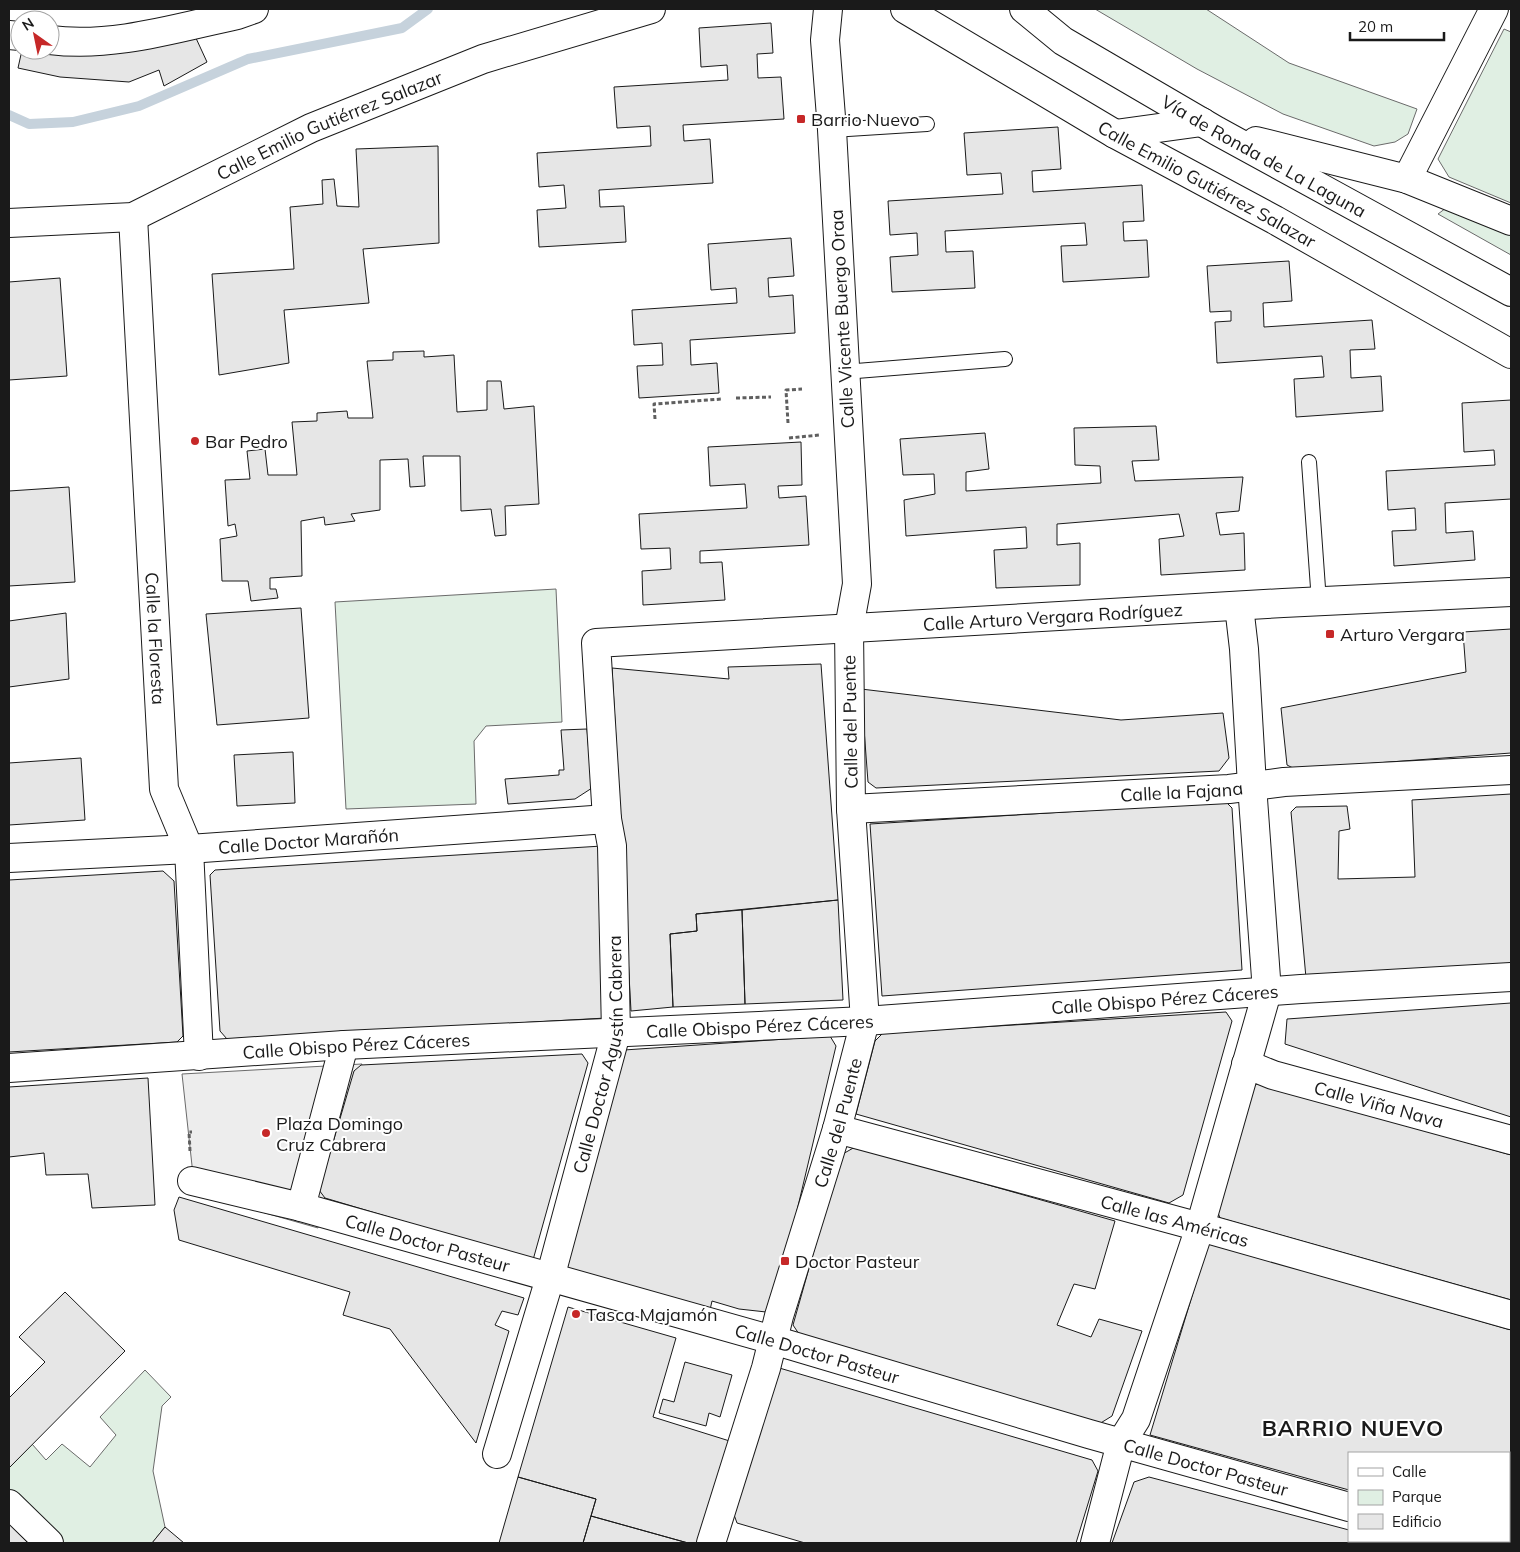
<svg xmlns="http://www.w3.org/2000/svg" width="1520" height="1552" viewBox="0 0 1520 1552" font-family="Mulish,sans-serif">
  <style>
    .green { fill: #e0efe3; stroke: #6a6a6a }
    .parking { fill: #ededed; stroke: #6a6a6a }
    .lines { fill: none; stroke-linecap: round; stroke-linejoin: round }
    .stream { stroke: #c6d2dc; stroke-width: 10 }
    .building { fill: #e6e6e6; stroke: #1a1a1a }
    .lane-casing { stroke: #1a1a1a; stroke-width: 16 }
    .street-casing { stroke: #1a1a1a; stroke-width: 30 }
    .primary-casing { stroke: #1a1a1a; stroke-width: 30 }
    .path { stroke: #5f5f5f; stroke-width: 3; stroke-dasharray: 4 2.5; stroke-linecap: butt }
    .lane { stroke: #fff; stroke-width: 14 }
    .street { stroke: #fff; stroke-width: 28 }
    .primary { stroke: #fff; stroke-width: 28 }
    .poi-dot { fill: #c62828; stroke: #fff; stroke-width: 2 }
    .labels { text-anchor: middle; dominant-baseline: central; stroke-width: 4; stroke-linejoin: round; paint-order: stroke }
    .poi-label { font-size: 18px; fill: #1a1a1a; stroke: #fff; text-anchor: start }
    .street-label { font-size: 18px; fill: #1a1a1a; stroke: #fff }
    .district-label { font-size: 22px; font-weight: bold; letter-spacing: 1px; fill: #1a1a1a; stroke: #fff }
  </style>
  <rect width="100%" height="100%" fill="#fff"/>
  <!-- green -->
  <path class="green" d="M1095,9h111l83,54 128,46 -9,25 -13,8 -21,4 -91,-32 -86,-45z
    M1504,29l7,3v171l-62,-26 -11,-18z
    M1446,208l65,26v21l-73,-41z
    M556,589l6,133 -76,4 -12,15 2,63 -130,5 -11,-207z
    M145,1370l26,27 -9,9 -9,65 12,56 -13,16h-93l-50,-49v-26l23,-24 14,16 16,-16 28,23 26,-32 -16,-18z"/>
  <!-- parking -->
  <path class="parking" d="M362,1064l-44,164 -123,-35 -13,-119z"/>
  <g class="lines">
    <!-- stream -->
    <path class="stream" d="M9,115l20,9 44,-2 66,-16 109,-47 154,-31 26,-19"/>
  </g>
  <!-- building -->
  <path class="building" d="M771,23l2,30 -16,1 1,24 23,-1 3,42 -101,6 1,16 26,-2 3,44 -114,7 1,17 24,-1 2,36 -87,5 -2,-37 29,-2 -2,-23 -25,2 -2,-34 114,-7 -1,-20 -33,2 -3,-41 114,-7 -1,-15 -26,2 -2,-39z
    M195,36l12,26 -43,24 -5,-16 -30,12 -69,-5 -42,-9 4,-18 42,5 31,-1z
    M1058,127l3,42 -29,2 1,21 109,-7 2,36 -21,1 1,19 23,-1 2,37 -86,5 -2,-36 26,-1 -2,-22 -140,8 1,21 27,-1 2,37 -83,4 -2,-35 28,-2 -1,-22 -27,2 -2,-34 115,-7 -2,-21 -34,2 -3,-42z
    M438,146l1,97 -76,6 6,54 -85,7 5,53 -70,12 -7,-101 82,-5 -4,-62 33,-3 -1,-24 12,-1 3,27 22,1 -3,-58z
    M791,238l3,38 -26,2 1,19 24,-2 2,38 -105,7 1,25 26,-2 2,30 -80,5 -2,-32 26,-1 -1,-22 -28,2 -2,-35 105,-7 -1,-15 -25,2 -3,-46z
    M1289,261l3,40 -29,2 1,24 108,-7 3,29 -25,1 1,28 30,-2 2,35 -87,6 -2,-38 30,-2 -2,-21 -105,7 -2,-41 16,-1v-10l-21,1 -3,-46z
    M60,278l7,98 -58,4v-98z
    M424,351v6l30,-2 3,57 30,-2v-29h14l3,28 30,-3 5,98 -34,2 1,29 -11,1 -4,-27 -30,2 -1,-55h-37l2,30 -15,1 -2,-28 -28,1v50l-29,4 4,7 -30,4 -1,-8 -23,4 1,55 -32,2v11h6l2,9 -27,3 -3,-20h-26l-2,-42 17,-3 -2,-12 -7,2 -3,-46 25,-1 -3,-28 18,-2 3,26h29l-5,-53 25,-1v-8l30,-2 1,7h25l-6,-57 26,-1v-8z
    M1511,400v99l-66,4 1,30 27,-2 2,29 -81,6 -2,-35 24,-1 -1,-22 -27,2 -2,-39 109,-6 -1,-15 -30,2 -2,-49z
    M1156,426l3,34 -27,1 3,20 108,-4 -4,34 -23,2 4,22 24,-2 1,37 -84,5 -2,-36 25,-3 -5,-22 -122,10v21l23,-2v42l-84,3 -2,-38 33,-2 -1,-21 -120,9 -2,-36 31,-6 -1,-20 -31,1 -3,-36 85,-6 4,36 -23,3v19l135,-8 -1,-17 -25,-1 -1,-37z
    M801,442l1,43 -24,1 1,12 27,-2 3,49 -109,6v12l22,-1 3,38 -82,5 -1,-34 29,-2 -1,-21 -29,1 -2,-35 108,-6 -2,-24 -35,2 -2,-39z
    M69,487l6,95 -66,4v-95z
    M301,608l8,110 -92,7 -11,-111z
    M66,613l3,66 -60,8v-66z
    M1511,629v124l-216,16 -8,-4 -6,-57 185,-36 -3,-40z
    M821,664l17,236 -142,14 1,17 -27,3 3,73 -42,4 -19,-343 117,11 -1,-12z
    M861,689l260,31 102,-7 6,45 -10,13 -343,17 -8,-6z
    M587,729l5,59 -17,11 -67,5 -3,-25 54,-4v-5h5l-3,-40z
    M293,752l2,51 -58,3 -3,-51z
    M81,758l4,62 -76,5v-62z
    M1511,794v172l-205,12 -15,-166 5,-5 51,-1 3,23 -11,2 -1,48 77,-2 -3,-77z
    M1226,802l6,6 10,162 -360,26 -12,-172z
    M602,846l4,172 -379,21 -7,-8 -10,-156 5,-5z
    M163,871l11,10 9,155 -6,6 -168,10v-172z
    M838,900l5,100 -98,4 -3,-94z
    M742,910l3,94 -72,3 -3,-73 27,-3 -1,-17z
    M1511,1003v114l-226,-73 2,-25z
    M1226,1012l6,9 -49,174 -14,8 -313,-89 19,-73 8,-8z
    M830,1036l6,10 -51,215 -19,51 -27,-3 -27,-8 -2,9 -145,-41 59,-219z
    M582,1054l6,9 -55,197 -208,-62 -6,-8 35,-119 7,-6z
    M148,1078l7,127 -63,3 -4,-34 -42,1 -2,-22 -35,4v-70z
    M1258,1083l253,72v145l-291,-82 -5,-13 32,-114z
    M855,1147l260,74 -20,68 -21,-5 -17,41 34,12 8,-18 43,12 -30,85 -13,8 -298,-87 -8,-12 48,-170z
    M179,1197l345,101 -6,17 -16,-4 -7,14 14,6 -33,112 -86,-114 -47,-14 7,-23 -171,-52 -5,-30z
    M1208,1243l303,87v206l-2,-1v-82h-160v37l-199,-55z
    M65,1292l60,59 -116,117v-70l36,-36 -26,-25z
    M568,1307l108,31 -23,79 83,26 -33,100h-15l-97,-27 5,-17 -78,-22z
    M685,1362l47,13 -12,42 -11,-4 -3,13 -47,-13 4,-14 11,3z
    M776,1367l316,93 6,11 -22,72h-271l-68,-20 -4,-11z
    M518,1477l78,22 -13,44h-84z
    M1149,1477l200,53v11h42l9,2h-288l22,-61z
    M591,1516l97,27h-105z
    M9,1524l19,19h-19z
    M165,1527l19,16h-32z"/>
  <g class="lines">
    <defs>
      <path id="lane" d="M832,130l95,-6
        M844,372l161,-13
        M1309,462l10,140"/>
      <g id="street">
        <path id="s1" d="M905,9l210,125 160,86 236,134"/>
        <path d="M9,35l11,1"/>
        <path d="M50,40c63,8 126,-12 187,-25l17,-6"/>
        <path d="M1115,134l87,-12"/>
        <path d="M1407,179l87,-170"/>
        <path id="s2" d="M133,217l31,572 25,60 10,207"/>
        <path id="s3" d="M9,223l124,-6 178,-89 172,-69 168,-50"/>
        <path id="s4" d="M851,809l378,-20 55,-7 227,-12"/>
        <path id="s5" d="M9,858l180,-9 418,-30"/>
        <path id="s6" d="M344,1045l-43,162 472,133 316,94 260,73"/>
        <path id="s7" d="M1246,1064l27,11 238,65"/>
        <path id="s8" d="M9,1068l335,-23 521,-24 436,-32 210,-12"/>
        <path id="s9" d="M837,1129l363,98 311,88"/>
        <path d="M192,1181l109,26"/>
        <path id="s10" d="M497,1454l53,-176 66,-245 -4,-187 -5,-27 -11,-176 687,-40 228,-11"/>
        <path d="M9,1504l40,39"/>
        <path d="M1468,1541l9,2"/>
        <path id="s11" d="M711,1543l55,-175 13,-52 58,-187 28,-108 -14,-212 -2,-181 8,-44 -25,-454 -7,-90 3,-31"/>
        <path d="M1095,1543l26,-100 15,-24 64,-192 67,-235 -15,-207 -8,-136 -5,-43"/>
      </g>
      <g id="primary">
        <path id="s12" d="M1024,9l39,32 154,90 294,161"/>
        <path d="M1256,141l151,38 104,42"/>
      </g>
    </defs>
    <!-- lane casing -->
    <use href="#lane" class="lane-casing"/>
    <!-- street casing -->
    <use href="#street" class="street-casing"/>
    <!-- primary casing -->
    <use href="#primary" class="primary-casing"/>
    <!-- path -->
    <path class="path" d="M736,398l35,-1
      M655,419l-1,-15 68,-5
      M788,423l-2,-33 16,-1
      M789,438l31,-3
      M190,1151l-1,-19h3"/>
    <!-- lane -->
    <use href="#lane" class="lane"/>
    <!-- street -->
    <use href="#street" class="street"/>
    <!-- primary -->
    <use href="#primary" class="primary"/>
  </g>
  <!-- markers -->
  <g class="poi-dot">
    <rect x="796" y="114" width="10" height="10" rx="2.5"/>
    <circle cx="195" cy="441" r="5"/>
    <rect x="1325" y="629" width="10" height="10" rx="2.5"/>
    <circle cx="266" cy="1133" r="5"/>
    <rect x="780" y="1256" width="10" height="10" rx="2.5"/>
    <circle cx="576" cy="1314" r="5"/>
  </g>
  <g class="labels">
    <!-- poi labels -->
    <g class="poi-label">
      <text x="811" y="119">Barrio Nuevo</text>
      <text x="205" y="441">Bar Pedro</text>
      <text x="1340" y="634">Arturo Vergara</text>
      <text x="276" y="1123">Plaza Domingo<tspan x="276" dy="21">Cruz Cabrera</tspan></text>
      <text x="795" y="1261">Doctor Pasteur</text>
      <text x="586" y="1314">Tasca Majamón</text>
    </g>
    <!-- street labels -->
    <g class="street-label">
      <text stroke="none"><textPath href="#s3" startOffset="341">Calle Emilio Gutiérrez Salazar</textPath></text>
      <text stroke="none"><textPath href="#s12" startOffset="282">Vía de Ronda de La Laguna</textPath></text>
      <text stroke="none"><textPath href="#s1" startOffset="349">Calle Emilio Gutiérrez Salazar</textPath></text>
      <text transform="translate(842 319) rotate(-93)">Calle Vicente Buergo Oraa</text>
      <text stroke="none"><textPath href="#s10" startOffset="1286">Calle Arturo Vergara Rodríguez</textPath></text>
      <text stroke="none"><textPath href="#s2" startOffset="422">Calle la Floresta</textPath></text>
      <text transform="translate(850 722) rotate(-91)">Calle del Puente</text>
      <text stroke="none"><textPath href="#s4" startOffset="331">Calle la Fajana</textPath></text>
      <text stroke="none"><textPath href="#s5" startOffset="300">Calle Doctor Marañón</textPath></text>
      <text stroke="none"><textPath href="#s8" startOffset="1158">Calle Obispo Pérez Cáceres</textPath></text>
      <text stroke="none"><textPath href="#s8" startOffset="752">Calle Obispo Pérez Cáceres</textPath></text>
      <text stroke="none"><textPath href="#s8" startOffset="348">Calle Obispo Pérez Cáceres</textPath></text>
      <text stroke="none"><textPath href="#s10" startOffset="414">Calle Doctor Agustín Cabrera</textPath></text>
      <text stroke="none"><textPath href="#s7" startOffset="139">Calle Viña Nava</textPath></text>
      <text stroke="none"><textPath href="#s11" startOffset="439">Calle del Puente</textPath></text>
      <text stroke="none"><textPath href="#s9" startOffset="350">Calle las Américas</textPath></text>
      <text stroke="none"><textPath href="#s6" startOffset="299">Calle Doctor Pasteur</textPath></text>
      <text stroke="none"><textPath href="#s6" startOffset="704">Calle Doctor Pasteur</textPath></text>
      <text stroke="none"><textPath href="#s6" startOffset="1109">Calle Doctor Pasteur</textPath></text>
    </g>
    <!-- district labels -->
    <g class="district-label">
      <text x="1353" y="1428">BARRIO NUEVO</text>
    </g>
  </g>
  <!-- border -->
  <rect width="1520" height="1552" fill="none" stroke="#1a1a1a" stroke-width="20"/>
  <!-- legend -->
  <rect x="1348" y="1452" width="162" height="90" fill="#ffffff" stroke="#a3a3a3"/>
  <rect x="1358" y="1468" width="25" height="8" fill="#ffffff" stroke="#a3a3a3"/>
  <text x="1392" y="1477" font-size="15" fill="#1a1a1a">Calle</text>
  <rect x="1358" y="1490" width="25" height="15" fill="#e0efe3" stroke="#a3a3a3"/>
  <text x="1392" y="1502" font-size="15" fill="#1a1a1a">Parque</text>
  <rect x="1358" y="1514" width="25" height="15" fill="#e6e6e6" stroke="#a3a3a3"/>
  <text x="1392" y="1527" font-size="15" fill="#1a1a1a">Edificio</text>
  <!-- north arrow -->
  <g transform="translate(35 35) rotate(327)"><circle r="24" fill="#ffffff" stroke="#a3a3a3"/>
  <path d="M0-4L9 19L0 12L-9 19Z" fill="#c62828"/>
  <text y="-8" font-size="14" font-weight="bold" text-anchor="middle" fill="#1a1a1a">N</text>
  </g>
  <!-- scale -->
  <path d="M1350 32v8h94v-8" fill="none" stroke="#1a1a1a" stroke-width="2.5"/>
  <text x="1358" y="32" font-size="15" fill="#1a1a1a" stroke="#ffffff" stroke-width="4" paint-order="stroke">20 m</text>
</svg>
